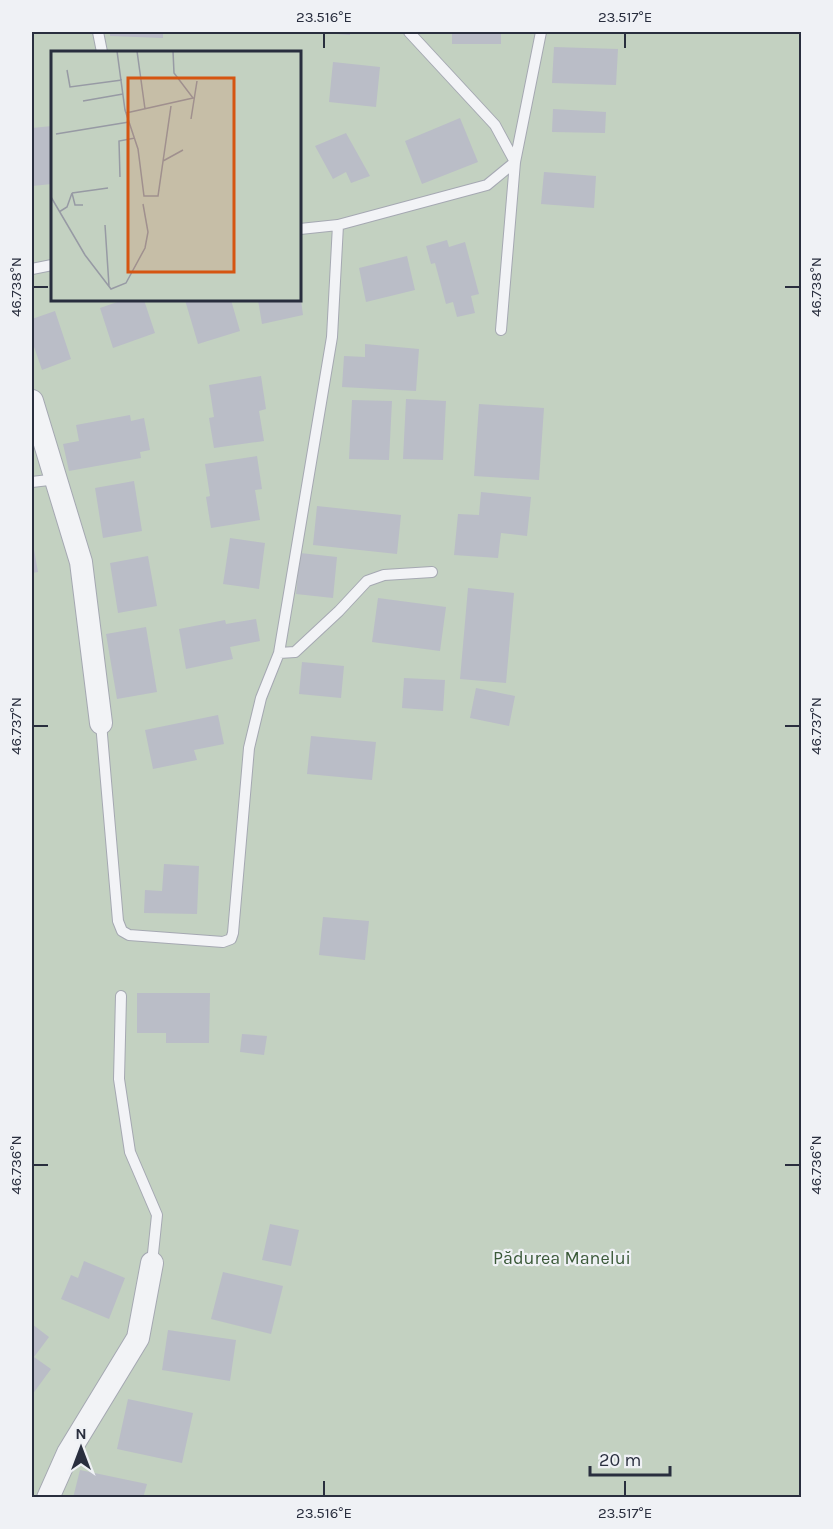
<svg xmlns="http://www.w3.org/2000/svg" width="833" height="1529" viewBox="0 0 833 1529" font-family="Karla,sans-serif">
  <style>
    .green { fill: #c3d1c1; fill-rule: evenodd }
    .building { fill: #babdc7 }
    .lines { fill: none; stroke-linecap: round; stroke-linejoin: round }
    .lane-casing { stroke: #a5a8b2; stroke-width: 12 }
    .street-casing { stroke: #a5a8b2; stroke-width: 24 }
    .lane { stroke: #f2f3f6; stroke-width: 10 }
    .street { stroke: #f2f3f6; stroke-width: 22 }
    .ticks { fill: none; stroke: #292e3e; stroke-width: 2 }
    .labels { text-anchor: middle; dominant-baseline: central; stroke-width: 4.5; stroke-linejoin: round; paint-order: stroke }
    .park-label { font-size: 18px; fill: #3a5938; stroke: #eff1f5 }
    .inset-road { fill: none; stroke: #979aa4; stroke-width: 1.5 }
    .view { fill: #d55511; fill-opacity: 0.15; stroke: #d55511; stroke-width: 3 }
    .inset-edge { fill: none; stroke: #292e3e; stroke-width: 3 }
    .neatline { fill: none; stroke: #292e3e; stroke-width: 2 }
    .ticks-label { font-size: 15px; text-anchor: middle; fill: #292e3e }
  </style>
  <rect width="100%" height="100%" fill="#e0e2e8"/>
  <!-- green -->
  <path class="green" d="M32,32h769v1465h-769zM52,52h248v248h-248z"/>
  <!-- building -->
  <path class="building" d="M110,32h53v6l-53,-2z
    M324,32h26v3l-26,-2z
    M452,32h49v12h-49z
    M554,47l64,2 -2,36 -64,-2z
    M122,50h52v2h-52z
    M333,62l47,5 -4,40 -47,-5z
    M553,109l53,3 -1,21 -53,-1z
    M460,118l18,44 -56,22 -17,-43z
    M52,126v58l-20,2v-58z
    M346,133l24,43 -19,7 -5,-11 -13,7 -18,-33z
    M544,172l52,4 -2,32 -53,-4z
    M447,240l2,7 16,-5 14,52 -8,2 4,17 -18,4 -4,-15 -7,2 -11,-41 -4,1 -5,-18z
    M407,256l8,34 -49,12 -7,-34z
    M123,300h21l11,33 -42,15 -13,-40z
    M185,300h46l9,31 -42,13z
    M258,300h43l2,15 -41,9z
    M55,311l16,48 -29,11 -10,-29v-22z
    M365,344l54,5 -3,42 -74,-4 2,-31 21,1z
    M261,376l5,33 -7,2 5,30 -50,7 -5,-30 5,-1 -5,-32z
    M406,399l40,2 -3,59 -40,-1z
    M352,400l40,1 -3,59 -40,-1z
    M479,404l65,4 -5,72 -65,-4z
    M130,415l1,6 13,-3 6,32 -10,2 1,6 -72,13 -6,-27 16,-3 -3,-16z
    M257,456l5,33 -7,1 5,30 -49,8 -5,-31 4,-1 -5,-32z
    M134,481l8,50 -39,7 -8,-50z
    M481,492l50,5 -4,39 -26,-3 -3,25 -44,-3 4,-41 21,1z
    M317,506l84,9 -4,39 -84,-9z
    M230,538l35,5 -6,46 -36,-5z
    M33,544l5,28 -6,1v-29z
    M300,553l37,4 -4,41 -37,-4z
    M148,556l9,50 -39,7 -8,-50z
    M468,588l46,5 -8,90 -46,-4z
    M378,598l68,9 -6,44 -68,-9z
    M256,619l4,22 -30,6 3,12 -47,10 -7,-40 46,-9 1,4z
    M146,627l11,65 -40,7 -11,-65z
    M302,662l42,4 -3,32 -42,-4z
    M404,678l41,2 -2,31 -41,-3z
    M476,688l39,8 -6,30 -39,-8z
    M218,715l6,29 -30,6 3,10 -44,9 -8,-39z
    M311,736l65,6 -4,38 -65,-6z
    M164,864l35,2 -2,48 -53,-1 1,-23 17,1z
    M323,917l46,4 -4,39 -46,-5z
    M137,993h73l-1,50h-43v-10h-29z
    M242,1034l25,2 -3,19 -24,-3z
    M270,1224l29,6 -8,36 -29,-6z
    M84,1261l41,17 -16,41 -48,-20 10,-24 7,3z
    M223,1272l60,14 -12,48 -60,-15z
    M32,1324l17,13 -15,20 17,12 -19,26z
    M168,1330l68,10 -6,41 -68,-11z
    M128,1399l65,14 -11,50 -65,-14z
    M80,1470l67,14 -4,14h-70z"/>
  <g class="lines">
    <defs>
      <path id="lane" d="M98,32l4,20
        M300,229l38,-4 149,-40 28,-23 -20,-37 -86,-93
        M32,269l20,-4
        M501,330l14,-168 26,-130
        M32,482l25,-3
        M279,653l16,-1 44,-41 28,-30 17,-6 48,-3
        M101,723l17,198 4,10 7,4 94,7 8,-3 2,-6 16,-185 12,-50 18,-45 53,-316 6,-112
        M121,996l-2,83 11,73 27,63 -5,48"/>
      <path id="street" d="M32,401l49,161 20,161
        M48,1498l20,-45 70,-115 14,-75"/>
    </defs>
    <!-- lane casing -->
    <use href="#lane" class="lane-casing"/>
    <!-- street casing -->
    <use href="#street" class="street-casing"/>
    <!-- lane -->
    <use href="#lane" class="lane"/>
    <!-- street -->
    <use href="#street" class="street"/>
  </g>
  <!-- ticks -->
  <path class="ticks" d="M324,33v15M625,33v15M33,287h15M785,287h15M33,726h15M785,726h15M33,1165h15M785,1165h15M324,1481v15M625,1481v15"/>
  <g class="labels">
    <!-- park labels -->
    <g class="park-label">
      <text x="562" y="1258">Pădurea Manelui</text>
    </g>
  </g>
  <!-- overview -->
  <g transform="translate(51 51)">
    <rect width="250" height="250" fill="#e0e2e8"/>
    <path d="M0,0h250v250h-250z" fill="#c3d1c1"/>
    <path class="inset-road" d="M66,0l8,59 13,39 6,47h14l13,-90M86,0l8,58M16,19l3,17 52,-7M32,50l40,-7M75,62l67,-15 -19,-25 -1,-22M140,68l6,-38M5,83l73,-12M112,110l20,-11M69,126l-1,-36 16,-3M21,142l36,-5M21,142l3,12h8M0,146l34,58 26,34 15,-6 19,-35 3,-16 -5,-28M8,161l8,-5 5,-14M54,174l4,61"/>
    <path class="view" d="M77,27h106v194h-106z"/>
    <rect width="250" height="250" class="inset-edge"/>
  </g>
  <!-- border -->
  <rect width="833" height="1529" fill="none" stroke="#eff1f5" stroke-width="66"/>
  <!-- north arrow -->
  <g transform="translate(81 1448)" stroke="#eff1f5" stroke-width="4.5" paint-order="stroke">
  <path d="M0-4.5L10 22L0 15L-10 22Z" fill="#292e3e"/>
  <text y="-9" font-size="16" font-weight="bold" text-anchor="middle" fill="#292e3e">N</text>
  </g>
  <!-- scale -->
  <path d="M590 1466v9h80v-9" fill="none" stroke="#292e3e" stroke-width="3"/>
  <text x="599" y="1466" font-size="18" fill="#292e3e" stroke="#eff1f5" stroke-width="4.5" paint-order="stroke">20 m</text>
  <rect x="33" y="33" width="767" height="1463" class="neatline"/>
  <g class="ticks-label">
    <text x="324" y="22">23.516°E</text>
    <text x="625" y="22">23.517°E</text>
    <text transform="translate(16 287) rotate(-90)" y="5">46.738°N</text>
    <text transform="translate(816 287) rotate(-90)" y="5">46.738°N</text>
    <text transform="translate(16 726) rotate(-90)" y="5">46.737°N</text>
    <text transform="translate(816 726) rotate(-90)" y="5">46.737°N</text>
    <text transform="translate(16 1165) rotate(-90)" y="5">46.736°N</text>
    <text transform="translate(816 1165) rotate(-90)" y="5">46.736°N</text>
    <text x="324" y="1518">23.516°E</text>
    <text x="625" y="1518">23.517°E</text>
  </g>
</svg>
